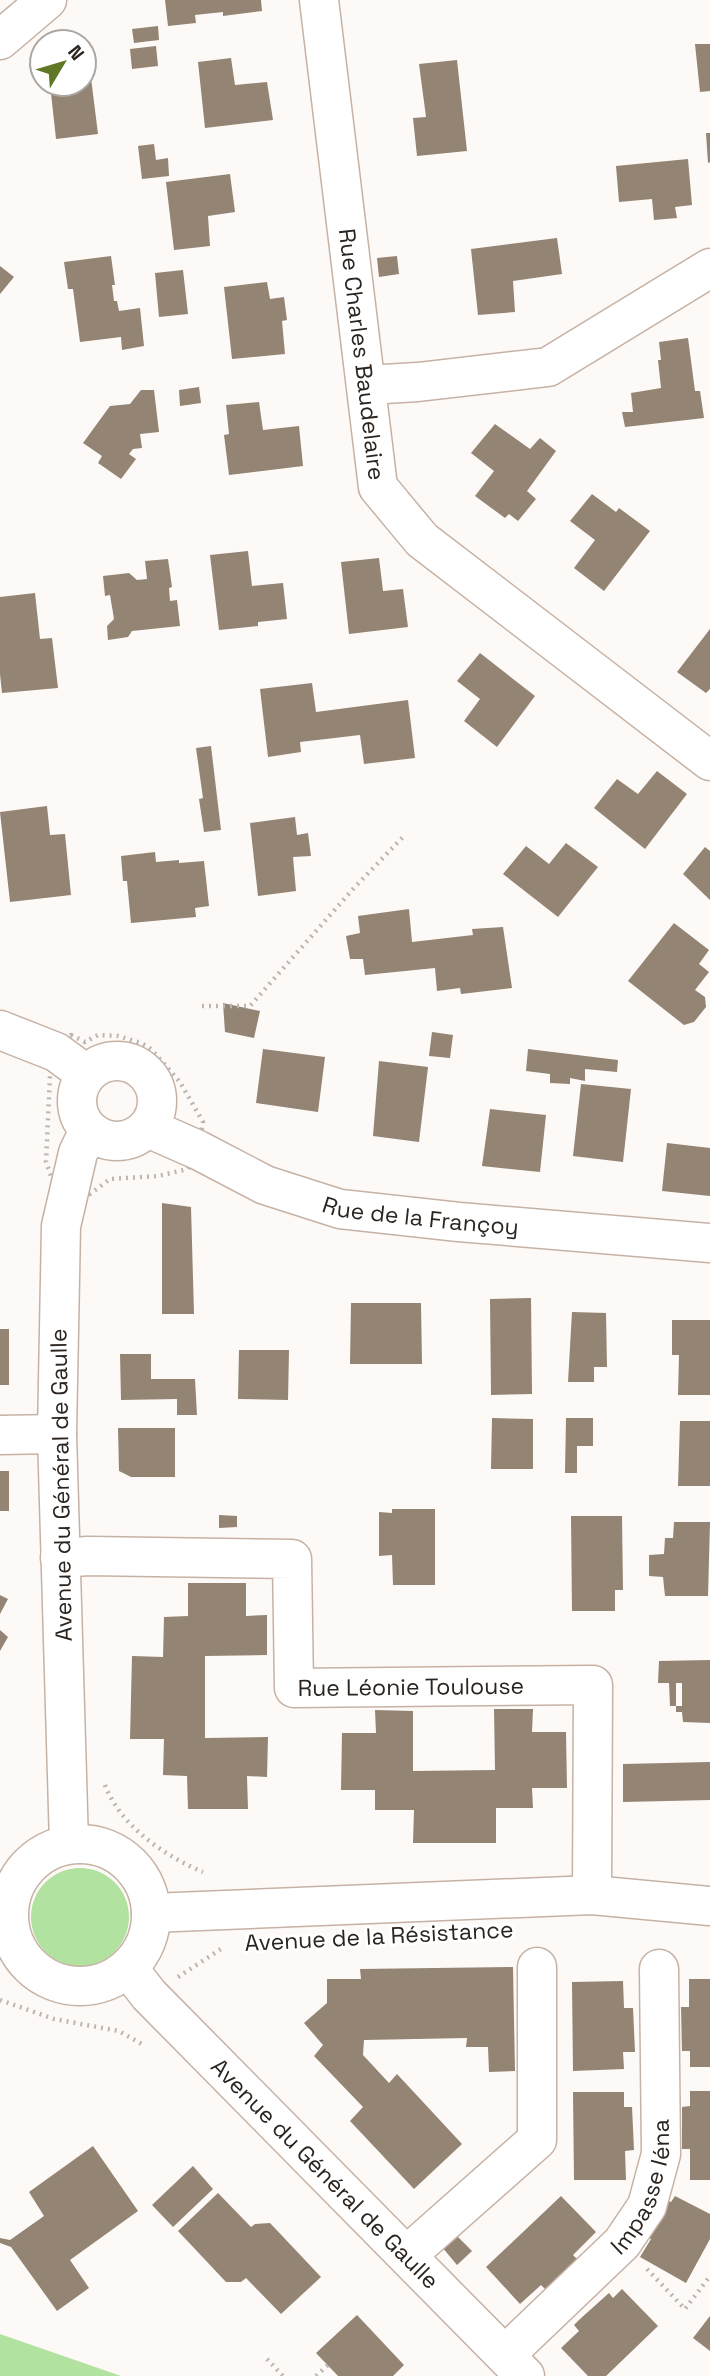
<svg xmlns="http://www.w3.org/2000/svg" width="710" height="2376" viewBox="0 0 710 2376" font-family="'Space Grotesk',sans-serif">
  <style>
    .green { fill: #b1e29f }
    .building { fill: #938474 }
    .lines { fill: none; stroke-linecap: round; stroke-linejoin: round }
    .minor-casing { stroke: #c6b2a5; stroke-width: 41 }
    .path { stroke: #bbb6b2; stroke-width: 4.5; stroke-dasharray: 2 5; stroke-linecap: butt }
    .minor { stroke: #fff; stroke-width: 38 }
    .labels { text-anchor: middle; dominant-baseline: central; stroke-width: 6; stroke-linejoin: round; paint-order: stroke }
    .street-label { font-size: 23px; fill: #2b241f; stroke: #fff }
  </style>
  <rect width="100%" height="100%" fill="#fdf9f6"/>
  <!-- green -->
  <path class="green" d="M31 1917a49 49 0 1 1 98 0a49 49 0 1 1-98 0Z
    M0,2334l121,42h-121z"/>
  <!-- building -->
  <path class="building" d="M165,0h96l1,11 -39,5v-4l-28,3 1,8 -28,3z
    M158,26l1,14 -25,3 -2,-14z
    M695,44h15v47l-10,1z
    M156,46l2,20 -26,3 -2,-20z
    M231,58l4,27 32,-3 6,38 -68,8 -7,-66z
    M457,60l10,91 -50,5 -4,-38 13,-1 -7,-53z
    M91,78l7,56 -42,5 -6,-55h34v-5z
    M706,133h4v29l-2,1z
    M154,144l2,16 12,-2 1,18 -27,3 -4,-33z
    M688,159l4,46 -17,2 2,11 -23,2 -2,-21 -33,3 -3,-36z
    M230,174l5,38 -27,4 2,30 -36,4 -8,-68z
    M557,238l5,36 -49,7 2,31 -37,3 -7,-66z
    M111,256l4,29h-3l2,16h3l2,10 21,-3 4,38 -22,4 -1,-13 -41,5 -7,-53h-5l-4,-27z
    M397,256l2,18 -20,3 -2,-19z
    M0,266l14,11 -14,17z
    M183,270l5,44 -29,3 -4,-44z
    M267,282l3,17 14,-2 3,23 -5,1 3,33 -53,5 -8,-72z
    M688,338l7,53h5l4,27 -79,9 -3,-15h11l-2,-19 30,-5 -3,-28h3l-2,-18z
    M199,387l2,16 -21,3 -1,-16z
    M141,390h13l5,42 -19,2 2,14 -9,1 -4,5 7,5 -15,20 -23,-16 4,-7 -19,-13 27,-37 20,-2z
    M259,402l4,28 36,-4 4,40 -74,9 -5,-40 5,-1 -3,-29z
    M495,424l35,25 10,-11 16,13 -29,40 9,8 -18,22 -9,-7 -4,4 -30,-22 19,-25 -23,-18z
    M592,494l24,18 3,-4 31,23 -46,60 -30,-23 21,-28 -25,-19z
    M248,551l4,35 31,-3 4,36 -29,3v4l-39,4 -9,-75z
    M379,558l4,33 20,-2 5,38 -59,7 -8,-72z
    M168,559l4,28 -3,1 1,13 7,-1 3,26 -48,5 -4,6 -20,3 -1,-14 7,-7 -4,-24 -5,1 -2,-20 26,-3 8,7 10,-1 -2,-18z
    M35,593l5,46 12,-1 6,50 -56,5 -2,-19v-77z
    M710,629v60l-4,4 -29,-21z
    M480,653l55,43 -38,51 -33,-26 16,-22 -23,-18z
    M312,683l4,29 92,-12 7,58 -51,6 -4,-29 -60,7 1,10 -33,5 -8,-68z
    M211,746l10,84 -17,2 -5,-33 4,-1 -7,-50z
    M657,771l30,23 -42,55 -51,-41 23,-29 21,15z
    M47,806l3,29 15,-1 6,61 -61,7 -10,-90z
    M295,817l2,18 11,-2 3,23 -18,1 3,34 -38,5 -8,-73z
    M566,843l32,24 -40,50 -55,-43 23,-28 23,18z
    M705,847l5,4v49l-27,-26z
    M155,852l1,10 23,-2v3l25,-2 5,45 -14,2 1,9 -65,6 -4,-42h-4l-2,-25z
    M409,909l3,33 61,-7 -1,-6 31,-2 9,61 -51,6 -1,-6 -23,3 -2,-23 -70,7 -2,-16h-13l-4,-23 14,-3 -2,-17z
    M674,923l35,27 -10,14 10,8 -14,18 10,7 1,10 -12,15 -10,3 -56,-44z
    M223,1003l37,8 -6,27 -29,-6z
    M432,1032l21,3 -3,23 -21,-2z
    M263,1049l62,8 -7,55 -62,-9z
    M528,1049l90,11 -1,12 -32,-3v12l-15,-3v6l-20,-1v-9l-24,-3z
    M379,1061l49,6 -9,75 -46,-6z
    M581,1084l50,5 -8,73 -50,-6z
    M490,1109l56,6 -6,57 -58,-6z
    M667,1143l43,5v48l-48,-5z
    M162,1203l29,4 3,107h-32z
    M531,1298l1,96 -41,1 -1,-96z
    M351,1303h70l1,61h-72z
    M572,1312l34,1 1,54h-13v15h-26z
    M672,1320h38v75h-32l1,-40h-7z
    M0,1329h9v56h-9z
    M239,1350h50l-1,50 -50,-1z
    M120,1354h31v25h44l2,36h-20v-16l-56,1z
    M492,1418l41,1v50h-42z
    M566,1418h27v28h-16v27h-12z
    M680,1421h30v65h-32z
    M118,1428h57v49h-44l-12,-6z
    M0,1471h9v40h-9z
    M392,1509h43v76h-42l-1,-30 -13,1v-44l13,1z
    M219,1515l18,1v11l-18,1z
    M571,1516h51l1,74h-8v21h-43z
    M674,1522h36l-2,74h-43l-2,-19 -14,-1v-21l15,-1 1,-16h8z
    M188,1583h58v33l21,-1v40l-62,1v82l63,-1 -1,40 -20,-1 1,33h-60l-1,-33 -24,-1 1,-36h-34l2,-83 31,1 1,-40 24,-1z
    M0,1595l8,4 -8,15z
    M0,1630l8,7 -8,14z
    M710,1660v63l-27,-1 -1,-10h-6v-6h6v-23h-6v23h-6l-1,-23h-11l1,-22z
    M494,1709h39l-1,23h34l1,56h-35l1,20h-37v35h-83l1,-33h-39v-20h-34l1,-57h34l-1,-23 38,1v60l82,-1z
    M710,1762v38l-87,2v-38z
    M513,1967l2,104 -26,1 -1,-25h-22l1,-9 -103,2 -1,15 26,28 8,-9 65,70 -48,45 -64,-68 13,-14 -49,-51 9,-11 -19,-22 23,-20v-24h34l-1,-10z
    M689,1979h21v88h-20v-16h-8l-1,-44h8z
    M623,1981l1,27h9l2,44h-12l1,17 -51,2 -1,-89z
    M690,2091h20v89h-20v-31h-8v-42l8,-1z
    M573,2092h51v15h8l2,43 -9,1 1,29h-52z
    M93,2146l45,65 -68,49 19,28 -32,23 -46,-64 -11,-4v-5l10,2 34,-24 -15,-24z
    M193,2166l20,23 -40,38 -21,-22z
    M218,2193l33,34 4,-3 15,-1 51,54 -40,37 -35,-36 -5,4h-15l-48,-51z
    M561,2196l35,36 -23,23 5,5 -32,30 -5,-5 -21,19 -34,-37z
    M675,2196l35,18v25l-24,44 -46,-26 11,-18 -6,-3 19,-37 7,3z
    M455,2234l17,17 -15,14 -15,-18z
    M622,2289l36,37 -52,50h-18l-27,-28 18,-17 -5,-6 6,-6 29,-26 4,5z
    M357,2315l47,50 -11,11h-55l-22,-23z
    M710,2316v35l-17,-13z"/>
  <g class="lines">
    <defs>
      <g id="minor">
        <path id="s1" d="M319,0l59,487 44,53 288,221"/>
        <path d="M0,40l47,-40"/>
        <path d="M367,385l51,-3 130,-15 162,-99"/>
        <path d="M0,1030l56,22 30,22"/>
        <circle cx="117" cy="1101" r="40"/>
        <path id="s2" d="M148,1128l50,22 67,35 75,24 119,13 251,21"/>
        <path d="M0,1435l57,-1"/>
        <path id="s3" d="M60,1558l28,-2 204,3 2,129 299,-3 -1,210"/>
        <circle cx="80" cy="1915" r="71"/>
        <path d="M69,1844l-12,-410 4,-208 17,-73 11,-23"/>
        <path d="M151,1913l441,-18 118,11"/>
        <path id="s4" d="M128,1968l21,27 376,381"/>
        <path d="M407,2255l130,-115v-173"/>
        <path id="s5" d="M506,2354l116,-111 25,-37 14,-52 -2,-185"/>
      </g>
    </defs>
    <!-- minor casing -->
    <use href="#minor" class="minor-casing"/>
    <!-- path -->
    <path class="path" d="M202,1006h48l103,-117 50,-52
      M71,1035l14,7 13,-7 20,1 23,7 10,6 29,33 23,40 -5,28 -10,19 -30,7 -48,3 -20,15 -35,-7 -9,-25 4,-86 6,-24z
      M105,1785c15,40 59,71 98,87
      M178,1977l46,-30
      M0,2000l54,19 65,12 26,15
      M647,2269l38,40 25,-33
      M267,2359l16,17
      M316,2376l12,-11"/>
    <!-- minor -->
    <use href="#minor" class="minor"/>
  </g>
  <g class="labels">
    <!-- street labels -->
    <g class="street-label">
      <text stroke="none"><textPath href="#s1" startOffset="357">Rue Charles Baudelaire</textPath></text>
      <text stroke="none"><textPath href="#s2" startOffset="290">Rue de la Françoy</textPath></text>
      <text transform="translate(61 1485) rotate(-91)">Avenue du Général de Gaulle</text>
      <text stroke="none"><textPath href="#s3" startOffset="478">Rue Léonie Toulouse</textPath></text>
      <text transform="translate(379 1936) rotate(-3)">Avenue de la Résistance</text>
      <text stroke="none"><textPath href="#s4" startOffset="285">Avenue du Général de Gaulle</textPath></text>
      <text stroke="none"><textPath href="#s5" startOffset="222">Impasse Iéna</textPath></text>
    </g>
  </g>
  <!-- north arrow -->
  <g transform="translate(63 63) rotate(52)"><circle r="33" fill="#ffffff" stroke="#aaa7a5" stroke-width="2"/>
  <path d="M0-5L12 26L0 18L-12 26Z" fill="#617728"/>
  <text y="-10" font-size="19" font-weight="bold" text-anchor="middle" fill="#2b241f">N</text>
  </g>
</svg>
